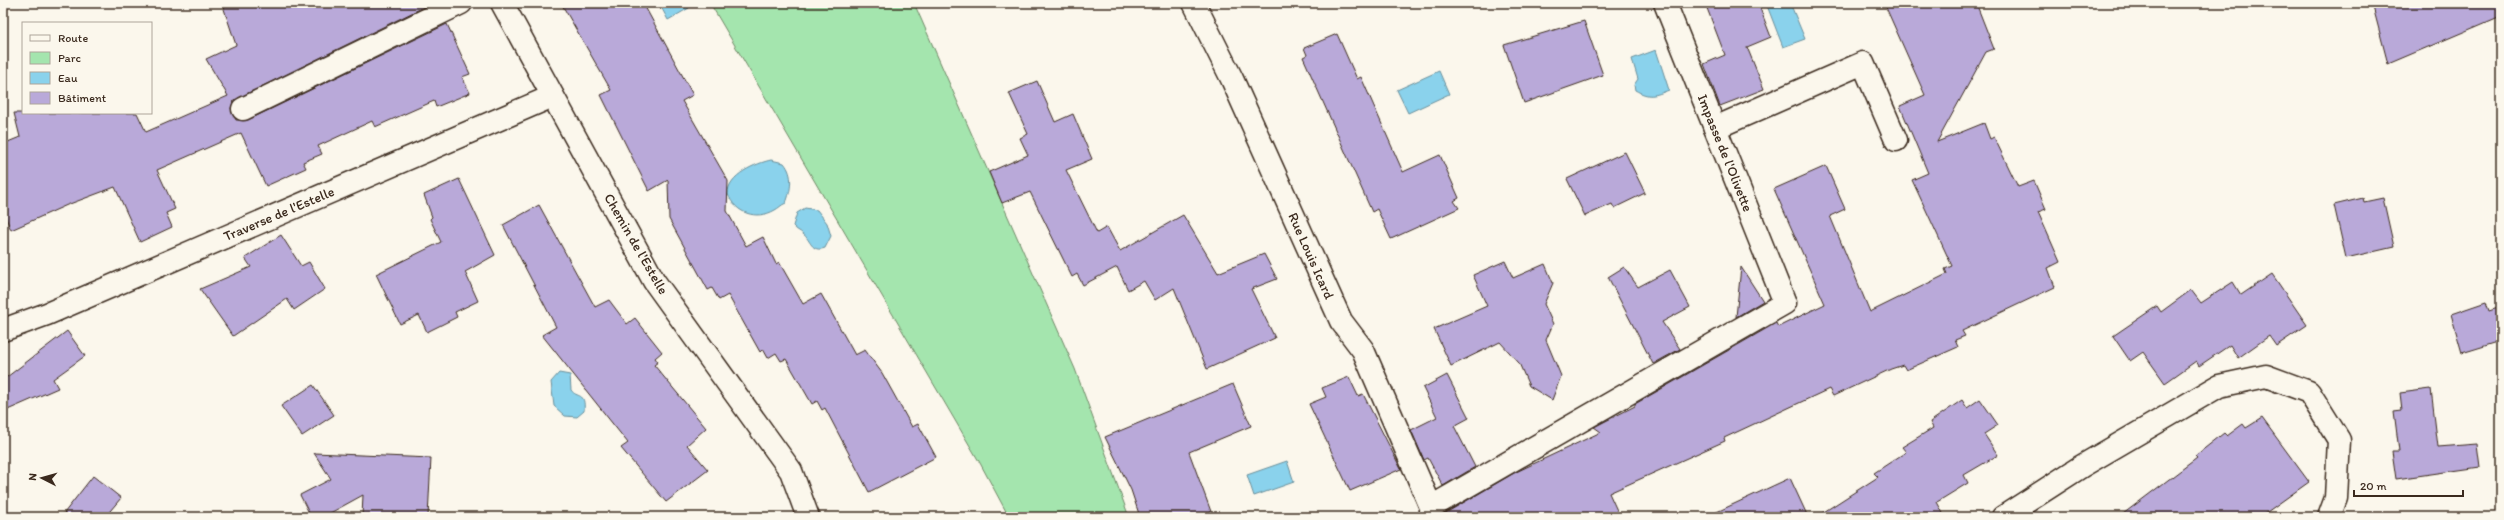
<svg xmlns="http://www.w3.org/2000/svg" width="2504" height="520" viewBox="0 0 2504 520" font-family="Itim,sans-serif">
  <style>
    .green { fill: #a4e5ae; stroke: #708866 }
    .water { fill: #8ad2ec; stroke: #6a8f9a }
    .building { fill: #b9a9d9; stroke: #3b2a1e }
    .lines { fill: none; stroke-linecap: round; stroke-linejoin: round }
    .service-casing { stroke: #3b2a1e; stroke-width: 25 }
    .minor-casing { stroke: #3b2a1e; stroke-width: 25 }
    .service { stroke: #fbf7ec; stroke-width: 22 }
    .minor { stroke: #fbf7ec; stroke-width: 22 }
    .labels { text-anchor: middle; dominant-baseline: central; stroke-width: 3; stroke-linejoin: round; paint-order: stroke }
    .street-label { font-size: 14px; fill: #3b2a1e; stroke: #fbf7ec }
  </style>
  <rect width="100%" height="100%" fill="#fbf7ec"/>
  <filter id="ink" filterUnits="userSpaceOnUse"><feTurbulence type="fractalNoise" baseFrequency=".025" numOctaves="2"/><feDisplacementMap in="SourceGraphic" scale="8" xChannelSelector="R" yChannelSelector="G"/><feConvolveMatrix kernelMatrix="1 2 1 2 8 2 1 2 1" color-interpolation-filters="sRGB"/></filter>
  <g filter="url(#ink)">
    <!-- green -->
    <path class="green" d="M710,3h204l161,366 54,148h-120l-29,-54z"/>
    <!-- water -->
    <path class="water" d="M659,3h28l2,5 -21,12z
      M1766,3h24l15,36 -22,8z
      M1656,50l13,40c-15,6 -20,8 -34,0l-1,-5 4,-6 -6,-20z
      M1439,71l10,23 -41,19 -11,-23z
      M771,160l13,3c10,12 7,27 2,40 -5,2 -7,5 -11,7 -19,11 -40,3 -47,-16 -1,-19 29,-31 43,-34z
      M805,208l12,2 10,13 4,13 -6,12c-14,5 -14,-8 -22,-14 -3,-3 -7,-4 -10,-8l4,-13z
      M559,373l11,2 1,15c6,9 15,1 13,21l-7,6 -12,-1 -11,-10 -3,-24z
      M1287,461l7,21 -40,14 -7,-21z"/>
    <!-- building -->
    <path class="building" d="M222,3h210l-194,95 -7,10 5,12h12l199,-96 23,50 -8,3 8,16 -34,14 -2,-6 -59,26 -3,-6 -54,25 4,8 -19,8 3,6 -40,18 -25,-53 -84,37 18,39 -9,4 6,14 -32,15 -25,-55 -48,18 -56,25 -8,-19v-67l17,-7 -6,-24h123l9,19 82,-36 -22,-37 30,-14z
      M561,3h82l50,92 -11,6 46,80 -1,30 19,35 17,-9 13,27 3,-2 24,42 18,-10 34,61 10,-5 17,23 30,54 6,-3 18,33 -67,35 -44,-84 -3,2 -5,-9 -5,3 -26,-45 -5,2 -5,-8 -8,5 -5,-9 -3,3 -32,-57 -9,5 -7,-12 -4,2 -39,-71 -1,-39 -19,11 -48,-96 10,-5z
      M1705,3h53l13,34 -24,10 17,42 -44,17 -16,-42 21,-9z
      M1884,3h92l18,46 -8,3 -49,90 47,-19 6,16 4,-2 24,50 16,-6 12,28 -8,3 22,50 -12,6 7,19 -93,44 3,5 -10,4 3,7 -52,23 -3,-5 -12,4 -58,27 -4,-7 -105,49 1,3 -116,52 11,24h-176v-3l70,-41 87,-41 -7,-5 41,-21v-2l141,-81 2,4 47,-23 -51,-115 52,-23 19,43 -15,7 40,96 77,-38 -2,-5 7,-3 -40,-86 16,-7 -28,-67 25,-11z
      M2372,3h129v13l-113,48z
      M1584,21l19,54 -79,28 -20,-58z
      M1337,34l20,45 4,-2 42,95 37,-17 19,43 -5,3 5,7 -68,31 -14,-30 -5,3 -69,-155 4,-2 -3,-7z
      M1037,81l18,41 18,-8 19,45 -26,11 31,63 10,-6 13,24 63,-36 35,58 46,-19 13,25 -26,10 24,49 -68,31 -33,-81 -19,12 -11,-19 -16,9 -11,-23 -34,18 -6,-11 -5,3 -42,-85 -28,11 -13,-31 39,-17 -8,-17 8,-4 -19,-41z
      M1625,152l20,41 -31,15 -2,-4 -27,12 -18,-37z
      M459,179l36,76 -30,17 13,29 -23,11 2,5 -30,15 -8,-17 -19,9 -24,-50 65,-32 -11,-23 2,-2 -8,-22z
      M2363,198l1,4 19,-4 11,49 -48,11 -12,-53z
      M539,205l56,102 14,-7 18,24 8,-6 27,34 -7,6 3,4 -4,3 52,63 -19,17 21,25 -42,32 -45,-54 7,-5 -86,-108 14,-8 -53,-102z
      M281,235l20,31 8,-4 16,27 -31,21 -7,-11 -54,37 -33,-47 51,-22 -6,-9z
      M1505,261l8,17 32,-14 8,19 -9,21 9,20 -7,16 15,36 -9,24 -23,-14 -10,-23 -19,-21 -49,24 -17,-37 53,-23 -14,-31z
      M1624,267l14,20 32,-17 20,37 -28,15 18,27 -27,15 -45,-87z
      M1741,267l22,34 -27,16z
      M2272,274l35,51 -31,21 -7,-10 -31,22 -8,-13 -31,21 -3,-5 -31,22 -22,-31 -13,9 -17,-25 44,-30 4,6 30,-22 10,13 32,-21 8,13z
      M2486,302l3,9 12,-4v34l-39,12 -11,-39z
      M67,331l18,25 -32,23 5,9 -55,24v-32z
      M1447,375l22,43 -15,8 21,41 -32,19 -15,-28 -4,2 -13,-30 26,-13 -14,-29z
      M1349,377l9,19 5,-2 38,75 -51,22 -41,-87 17,-7 -4,-9z
      M1233,384l18,42 -62,26 24,65h-73l-9,-27 -26,-53z
      M313,385l21,30 -32,21 -21,-30z
      M2431,389l7,58 39,-3 3,23 -84,12 -4,-28h7l-5,-40 8,-1 -2,-17z
      M1980,399l18,26 -14,9 14,21 -34,20 4,8 -31,19 8,15h-129l62,-40 -4,-4 32,-21 -4,-5 31,-19 -3,-6 32,-22 5,8z
      M2262,418l47,64 -49,35h-141l78,-59 -2,-2 29,-23 3,3 16,-12 3,4z
      M314,453l117,5 -3,59h-66l1,-22 -40,22h-12l-11,-22 31,-16z
      M93,476l28,22 -16,19h-44z
      M1790,478l18,39h-102z"/>
    <g class="lines">
      <defs>
        <path id="service" d="M1715,128l148,-65 33,77"/>
        <path id="minor" d="M502,3l152,278 137,190 17,46
          M1194,3l38,76 109,242 22,29 68,157v10
          M243,109l218,-106
          M3,330l44,-16 506,-218
          M1431,507l354,-204 -120,-300
          M2003,517l79,-51 137,-80 47,-10 43,16 30,48 -3,58 -7,19"/>
      </defs>
      <!-- service casing -->
      <use href="#service" class="service-casing"/>
      <!-- minor casing -->
      <use href="#minor" class="minor-casing"/>
      <!-- service -->
      <use href="#service" class="service"/>
      <!-- minor -->
      <use href="#minor" class="minor"/>
    </g>
  </g>
  <g class="labels">
    <!-- street labels -->
    <g class="street-label">
      <text transform="translate(1725 153) rotate(68)">Impasse de l'Olivette</text>
      <text transform="translate(279 214) rotate(-23)">Traverse de l'Estelle</text>
      <text transform="translate(636 244) rotate(60)">Chemin de l'Estelle</text>
      <text transform="translate(1311 256) rotate(66)">Rue Louis Icard</text>
    </g>
  </g>
  <!-- margin -->
  <rect width="2504" height="520" fill="none" stroke="#fbf7ec" stroke-width="16"/>
  <rect x="8" y="8" width="2488" height="504" fill="none" stroke="#3b2a1e" stroke-width="1.5" filter="url(#ink)"/>
  <!-- legend -->
  <rect x="22" y="22" width="130" height="92" fill="#fbf7ec" stroke="#aea59a"/>
  <rect x="30" y="35" width="20" height="6" fill="#fbf7ec" stroke="#aea59a"/>
  <text x="58" y="42" font-size="12" fill="#3b2a1e">Route</text>
  <rect x="30" y="52" width="20" height="12" fill="#a4e5ae" stroke="#aea59a"/>
  <text x="58" y="62" font-size="12" fill="#3b2a1e">Parc</text>
  <rect x="30" y="72" width="20" height="12" fill="#8ad2ec" stroke="#aea59a"/>
  <text x="58" y="82" font-size="12" fill="#3b2a1e">Eau</text>
  <rect x="30" y="92" width="20" height="12" fill="#b9a9d9" stroke="#aea59a"/>
  <text x="58" y="102" font-size="12" fill="#3b2a1e">Bâtiment</text>
  <!-- north arrow -->
  <g transform="translate(42 478) rotate(276)" stroke="#fbf7ec" stroke-width="3" paint-order="stroke">
  <path d="M0-3L7 15L0 10L-7 15Z" fill="#3b2a1e"/>
  <text y="-6" font-size="11" font-weight="bold" text-anchor="middle" fill="#3b2a1e">N</text>
  </g>
  <!-- scale -->
  <path d="M2354 490v6h109v-6" fill="none" stroke="#3b2a1e" stroke-width="2"/>
  <text x="2360" y="490" font-size="12" fill="#3b2a1e" stroke="#fbf7ec" stroke-width="3" paint-order="stroke">20 m</text>
</svg>
